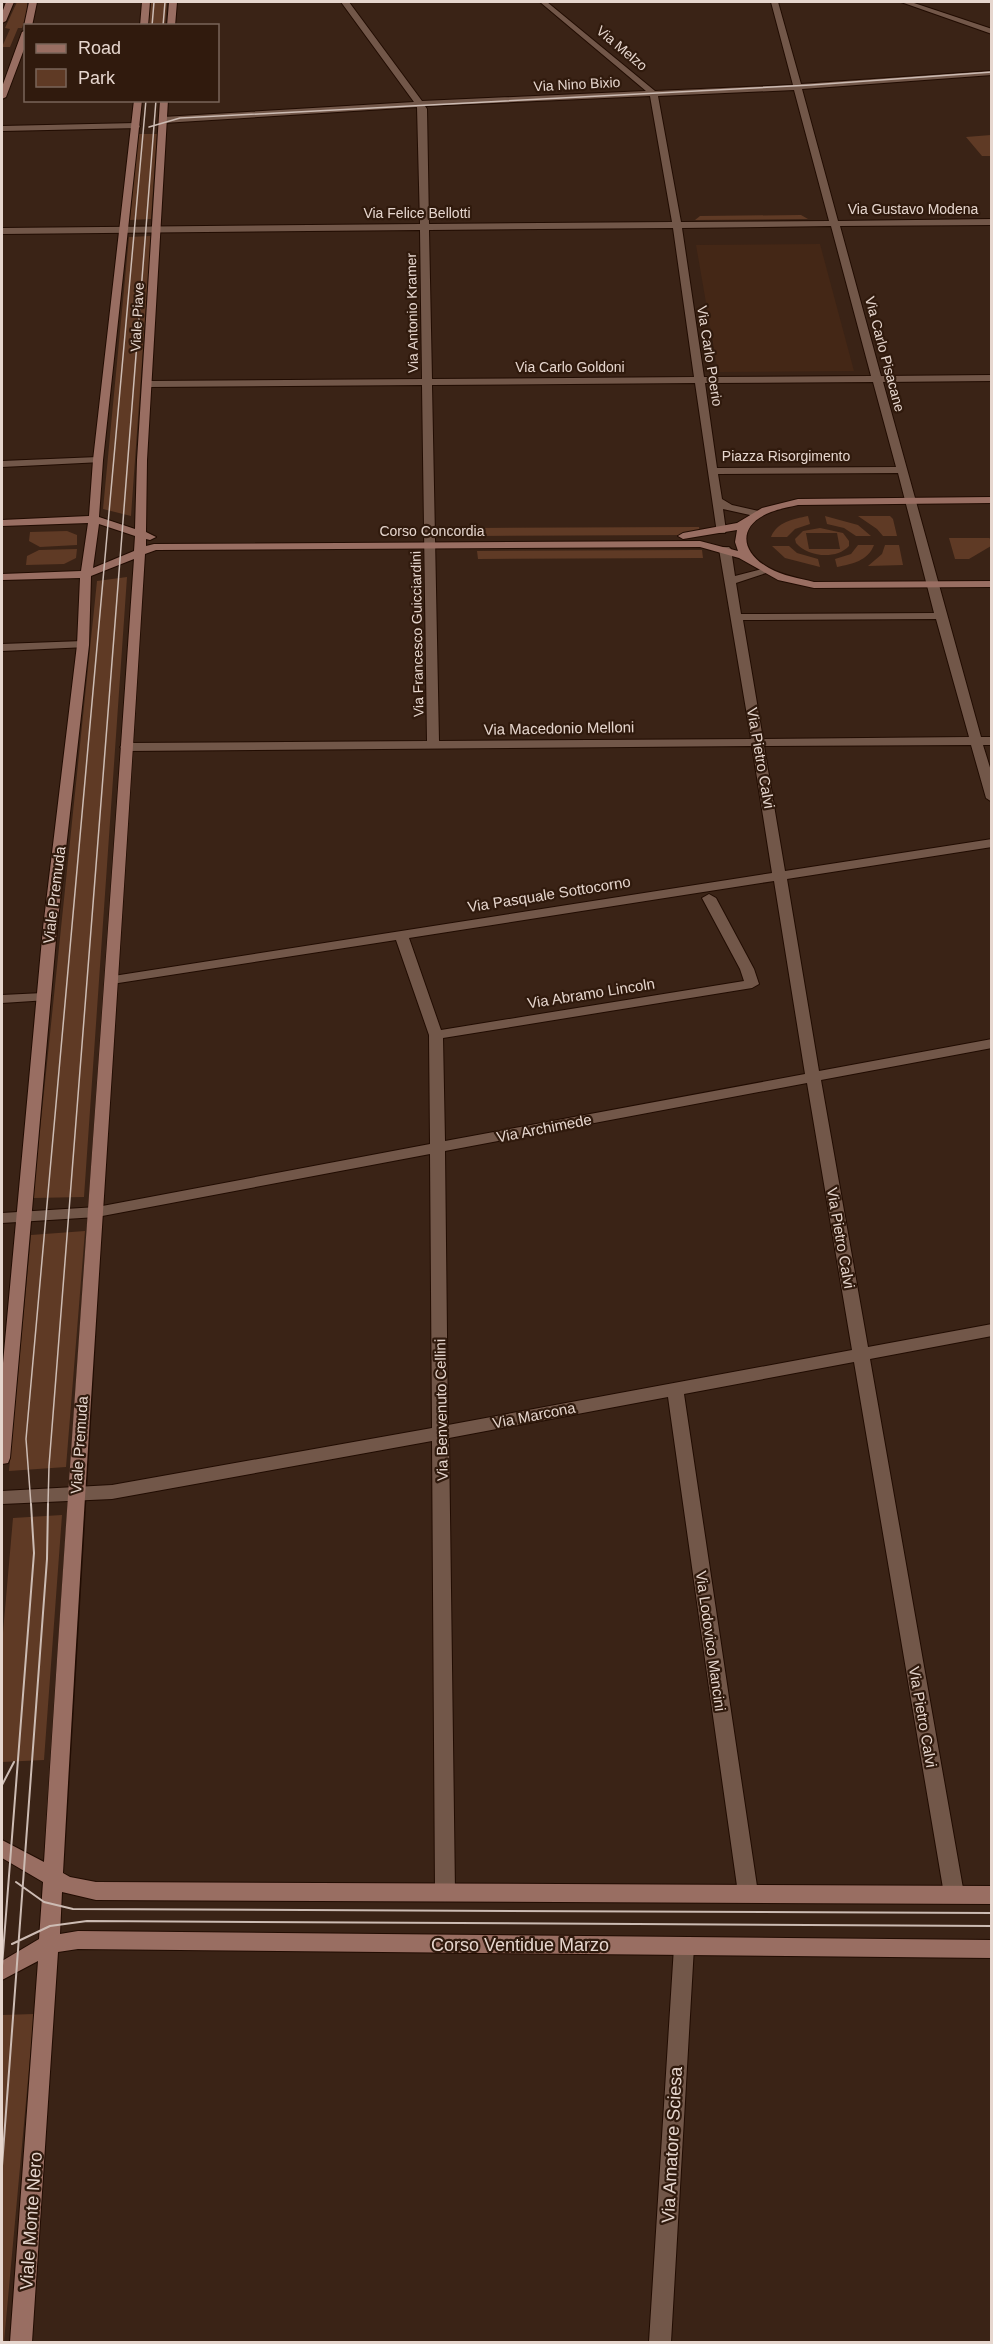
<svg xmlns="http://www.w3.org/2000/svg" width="993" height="2344" viewBox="0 0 993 2344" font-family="Helvetica,sans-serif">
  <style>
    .built { fill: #442716 }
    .green { fill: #5f3a25; fill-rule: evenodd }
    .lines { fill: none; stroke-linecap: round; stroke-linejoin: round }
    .street-casing { stroke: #210c02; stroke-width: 2 }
    .secondary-casing { stroke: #210c02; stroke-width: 2 }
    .street { fill: #725749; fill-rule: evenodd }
    .secondary { fill: #996e62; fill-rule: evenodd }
    .tram-far1 { stroke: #cdbcb4; stroke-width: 1.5 }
    .tram { stroke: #cdbcb4; stroke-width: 2 }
    .labels { text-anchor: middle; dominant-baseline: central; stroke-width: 4.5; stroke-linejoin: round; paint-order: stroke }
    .far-street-label { font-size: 14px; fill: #e6d6ce; stroke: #301a0d }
    .street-label { font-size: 15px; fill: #e6d6ce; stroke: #301a0d }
    .near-street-label { font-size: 18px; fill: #e6d6ce; stroke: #301a0d }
  </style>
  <rect width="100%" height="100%" fill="#3a2316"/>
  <!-- built -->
  <path class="built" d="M820,244l34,127 -136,1 -22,-127z"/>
  <!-- green -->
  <path class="green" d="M17,2h10v11l-5,15h-4l-8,19h-8l8,-18 -5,-1z
    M151,2h16l-2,23h-17z
    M138,134h19l-6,85 -21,1z
    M991,135v21h-9l-16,-19z
    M801,215l7,4 -113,1 5,-4z
    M151,236l-20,280 -28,-7 26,-272z
    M808,516l2,8 -15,5 -8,8h-16c6,-15 22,-18 37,-21z
    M825,516l33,9 13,11h-15l-12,-8 -17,-4z
    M858,516h32l3,3 4,17h-14l-6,-7z
    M699,527l1,7 -8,1 -215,1v-8z
    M820,528l23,5 6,8v5c-13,14 -41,11 -53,-3l-1,-4 8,-8zM806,533h31l3,16h-31z
    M67,531l10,4v10l-37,2 -11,-6 1,-9z
    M949,538h40l2,1v7l-22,13h-14z
    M858,545h16c-6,16 -22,19 -37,22l-2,-8 16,-5z
    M885,545h14l4,20 -35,1 14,-12z
    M772,546h17l8,7 21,6 2,8 -35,-9z
    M77,549l-1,9 -12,6 -38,1 1,-9 12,-6z
    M698,550h4l1,8 -225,1 -1,-8z
    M127,577l-43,620 -51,1 64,-617z
    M85,1231l-19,236 -57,4 22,-236z
    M62,1515l-18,245 -42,2v-118l11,-126z
    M34,2014l-30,328h-2v-327z"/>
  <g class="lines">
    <defs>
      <path id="street" d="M341,2h8l73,99 224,-10 -106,-89h7l108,89 138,-6 -22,-83h7l23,82 191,-13v4l-190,14 36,132 154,-2v6l-152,1 41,150 111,-1v6l-109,1 98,355h11v8h-9l9,29v28l-6,-4 -15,-53 -207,1 21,125 207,-32v8l-205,32 32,192 173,-32v9l-171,32 47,267 124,-23v12l-122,23 94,535 -3,6 -7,3 -7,-3 -3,-6 -90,-532 -170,32 74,499 -3,6 -7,3 -7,-3 -3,-6 -70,-496 -219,41 6,454 -3,6 -7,3 -7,-3 -3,-6 -3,-451 -320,58 -110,5v-13l110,-6 320,-57 -2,-274 -333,63 -95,6v-10l95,-6 333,-63 -1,-109 -33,-95 -284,44 -5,-1 -2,-3 2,-3 665,-104 -20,-127 -626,5 -6,-4 6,-4 301,-2 -5,-356 -274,2 -5,-3 5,-3 274,-2 -2,-149 -418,4v-6l418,-4 -3,-117 -254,16 -4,-3 4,-3 251,-15zM794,90l35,131 -148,1 -23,-126zM650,96l22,126 -243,2 -2,-115 -2,-3zM831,226l40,150 -167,1 -22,-149zM673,228l21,149 -262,2 -3,-149zM873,382l23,85 -179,1 -12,-85zM695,383l22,150h8l1,-2 -3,-22 36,8 5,-3 -1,-2 -31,-7 -10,-6 -4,-25 180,-1 36,140 -193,1 -5,-31 36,-12 -6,-3 -31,8 -4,-27 -2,-2h-8l-2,2 32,190 -312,2 -7,-356zM936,619l33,118 -206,2 -20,-119zM774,881l31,193 -360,67 -2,-103 309,-50 7,-4 -5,-15 -38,-71 -7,-4 -7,4 38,71 4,12 -303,49 -32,-92zM807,1083l45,267 -404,75 -3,-274z
        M901,2h10l81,27v5z
        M136,123l4,3 -1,2 -137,3v-5z
        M98,457l5,3 -1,2 -100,5v-6z
        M83,641l6,4 -2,2 -85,4v-7z
        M43,993l7,4 -2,3 -46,3v-8z
        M684,1938l7,3 3,6 -23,395h-22l25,-395 3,-6z"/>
      <path id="secondary" d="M6,2h8l-8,19 -4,2v-10z
        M29,2h8l-5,24h-6v2l-2,-2z
        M142,2h8l-2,24h-8z
        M169,2h8l-2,24h-8z
        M26,30v14l-20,53 -4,2v-12l20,-55z
        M134,100h8l-39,360 -4,57 36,12 2,-69 23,-360h8l-21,360 -1,72 10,5 -6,3 -4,-1v7l8,-2 546,-3 38,10 -3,-9 2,-12 -54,9 -5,-3 5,-3 54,-10 25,-15 36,-9 194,-2v6l-194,2c-9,2 -19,4 -27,7 -34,13 -31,40 -2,56 14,8 30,10 45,14l178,-1v6l-178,1 -36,-8 -39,-22 -39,-11 -544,3 -11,4c-27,440 -58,879 -82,1319l7,4 26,5 896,4v18l-896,-4 -34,-8 -2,42 18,-3 914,9v18l-914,-9 -20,3 -26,390h-22l28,-381 -36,19v-19l37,-22 4,-57 -41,-24v-18l42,22c27,-434 60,-868 90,-1303l-43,17 -2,69 -32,283 -47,530 -2,5 -6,1v-90l41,-446 34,-283 3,-67 -78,2v-6l79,-3 7,-48 -86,3v-6l87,-4 4,-56zM99,524l36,12 -1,15 -41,17z"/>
    </defs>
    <!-- street casing -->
    <use href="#street" class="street-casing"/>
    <!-- secondary casing -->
    <use href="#secondary" class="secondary-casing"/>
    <!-- street -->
    <use href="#street" class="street"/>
    <!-- secondary -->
    <use href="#secondary" class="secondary"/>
    <!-- tram-far1 -->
    <path class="tram-far1" d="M152,26l2,-24
      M163,26l2,-24
      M149,127l31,-9 631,-33 181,-13
      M31,1505l-5,-66 120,-1339
      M48,1505l1,-39 107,-1366"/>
    <!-- tram -->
    <path class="tram" d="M2,1785l12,-23
      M16,1882l28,20 29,7 919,4
      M12,1944l38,-18 37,-5 905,5
      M2,1966l32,-413 -3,-49
      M2,2166l45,-607 1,-55"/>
  </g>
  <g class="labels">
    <!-- far-street labels -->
    <g class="far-street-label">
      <text transform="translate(622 48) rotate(40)">Via Melzo</text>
      <text transform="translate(577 84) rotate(-3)">Via Nino Bixio</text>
      <text x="913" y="209">Via Gustavo Modena</text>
      <text x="417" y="213">Via Felice Bellotti</text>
      <text transform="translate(412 313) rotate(-91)">Via Antonio Kramer</text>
      <text transform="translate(137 317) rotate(-87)">Viale Piave</text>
      <text transform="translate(885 354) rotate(75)">Via Carlo Pisacane</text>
      <text transform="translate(710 356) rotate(81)">Via Carlo Poerio</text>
      <text x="570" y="367">Via Carlo Goldoni</text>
      <text x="786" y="456">Piazza Risorgimento</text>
      <text x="432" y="531">Corso Concordia</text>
      <text transform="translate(417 634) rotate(-91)">Via Francesco Guicciardini</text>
    </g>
    <!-- street labels -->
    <g class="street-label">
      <text transform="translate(559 728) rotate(-1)">Via Macedonio Melloni</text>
      <text transform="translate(761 758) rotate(80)">Via Pietro Calvi</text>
      <text transform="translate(549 894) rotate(-9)">Via Pasquale Sottocorno</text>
      <text transform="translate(54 895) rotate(-83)">Viale Premuda</text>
      <text transform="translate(591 993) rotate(-9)">Via Abramo Lincoln</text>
      <text transform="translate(544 1128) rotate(-11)">Via Archimede</text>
      <text transform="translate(841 1238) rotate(80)">Via Pietro Calvi</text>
      <text transform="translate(441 1410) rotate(-91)">Via Benvenuto Cellini</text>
      <text transform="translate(534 1415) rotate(-11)">Via Marcona</text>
      <text transform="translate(79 1445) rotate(-86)">Viale Premuda</text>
      <text transform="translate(711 1641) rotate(82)">Via Lodovico Mancini</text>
      <text transform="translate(923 1717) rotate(80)">Via Pietro Calvi</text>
    </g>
    <!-- near-street labels -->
    <g class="near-street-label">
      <text x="520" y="1945">Corso Ventidue Marzo</text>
      <text transform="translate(672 2145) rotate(-87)">Via Amatore Sciesa</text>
      <text transform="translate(31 2221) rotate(-86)">Viale Monte Nero</text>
    </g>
  </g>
  <!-- border -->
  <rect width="993" height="2344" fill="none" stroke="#e6d6ce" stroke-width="6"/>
  <!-- legend -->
  <rect x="24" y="24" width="195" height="78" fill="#301a0d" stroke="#79655a" stroke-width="1.5"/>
  <rect x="36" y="44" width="30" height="9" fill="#996e62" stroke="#79655a" stroke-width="1.5"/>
  <text x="78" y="54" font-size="18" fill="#e6d6ce">Road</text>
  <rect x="36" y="69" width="30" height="18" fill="#5f3a25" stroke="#79655a" stroke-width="1.5"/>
  <text x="78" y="84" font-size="18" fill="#e6d6ce">Park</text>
</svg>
